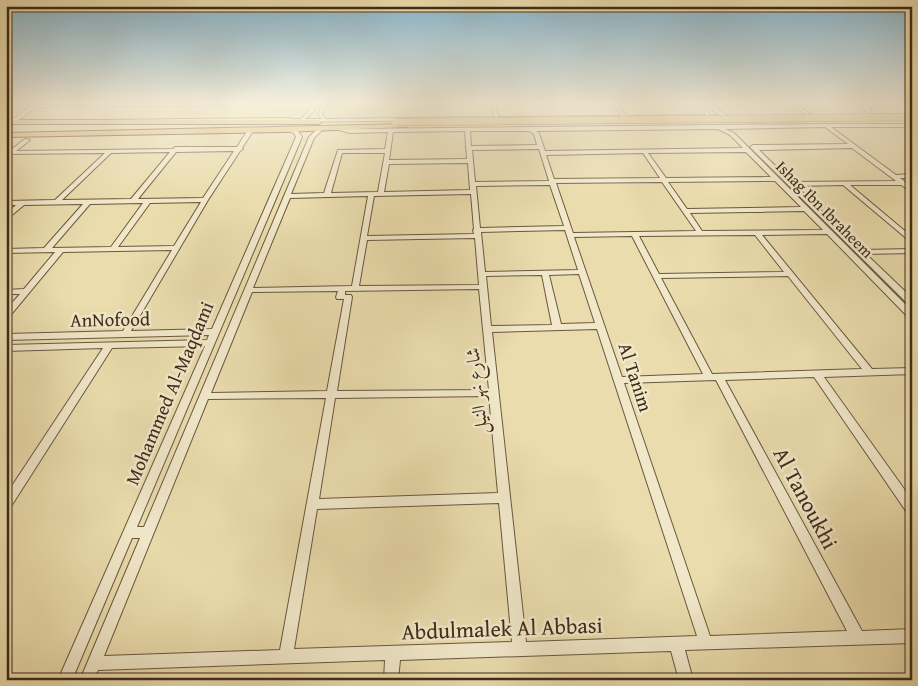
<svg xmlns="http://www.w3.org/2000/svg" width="918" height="686" viewBox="0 0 918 686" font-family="'Gentium Book Plus',Amiri,serif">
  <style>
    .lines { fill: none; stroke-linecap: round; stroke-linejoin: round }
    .minor-tunnel { stroke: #c8b98f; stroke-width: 5; stroke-dasharray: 5 2.5; stroke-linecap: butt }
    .minor-casing { stroke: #6a573e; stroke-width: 2 }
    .major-casing { stroke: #3f2b19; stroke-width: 2 }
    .minor { fill: #f1e8ca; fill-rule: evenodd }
    .major { fill: #e5be76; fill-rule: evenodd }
    .major-bridge-casing { stroke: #3f2b19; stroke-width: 8; stroke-linecap: butt }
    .major-bridge { stroke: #e5be76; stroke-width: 7 }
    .labels { text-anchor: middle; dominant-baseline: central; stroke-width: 5; stroke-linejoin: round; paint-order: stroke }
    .far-street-label { font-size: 16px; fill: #3f2b19; stroke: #f1e8ca }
    .street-label { font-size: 19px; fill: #3f2b19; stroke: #f1e8ca }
    .near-street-label { font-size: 22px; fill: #3f2b19; stroke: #f1e8ca }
  </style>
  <rect width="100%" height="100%" fill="#eadcad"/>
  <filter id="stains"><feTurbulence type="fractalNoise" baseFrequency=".004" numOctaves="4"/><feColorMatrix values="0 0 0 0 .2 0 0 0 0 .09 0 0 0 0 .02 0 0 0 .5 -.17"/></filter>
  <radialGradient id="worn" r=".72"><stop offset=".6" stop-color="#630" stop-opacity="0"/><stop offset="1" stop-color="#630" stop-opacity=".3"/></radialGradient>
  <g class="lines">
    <!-- minor-tunnel -->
    <path class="minor-tunnel" d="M605,118l-1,4 8,4"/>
    <defs>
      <path id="minor" d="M37,102h4l-1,3 224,-2 2,1 -2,1 -228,2 -19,14h-4v-2z
        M314,102h4l-4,9 -9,8h17l-4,-5 6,-12h4l-6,12 3,4v1l169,-2 -2,-15h4l2,15 123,-1 -9,-14h4l10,14 80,-1 -10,-13h4l10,13h10l-4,-2 -12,-11h4l12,9 9,5 -2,1 -442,5 -2,-1 -189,1 -2,-1 2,-1 195,-2 2,1h10l9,-10z
        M789,102h4l19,13 -4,1z
        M853,102h5l13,7 -1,6h-4v-4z
        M823,124h89v3h-81l65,48 16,-1v4h-12l12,9v5l-11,-7h-51l62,52v6l-69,-58 -47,1 66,64 50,-1v4l-46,1 46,44v7h-3l-159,-158 3,-2 95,-1 -23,-17 -100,2 9,4 178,178v7h-3l-82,-84 -65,1 110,134 40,-1v6l-88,3 88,123v15l-4,-1 -94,-137 -89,3 137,251 50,-2v14l-227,7 8,30h-14l-8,-29 -271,9 -2,20h-14l1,-20 -287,10 -4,10h-14l60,-142h-8l-60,142h-14l147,-334 -93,2 -102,160 -4,2v-15l97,-147 -97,3v-6l201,-5 2,-5 -203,5v-6l117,-3 49,-81 -109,2 -54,65h-3v-7l14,-16h-14v-4l18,-1 31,-37 -49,1v-4l38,-1 39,-44 -59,1 -18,15v-6l10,-9h-10v-4l49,-1 50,-47 -97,1v-2l17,-13 5,1 -14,11 157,-2 2,-2h62l11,-17 5,1 -11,17 1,1 -3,2 -32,49 -77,131 81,-2 84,-192 -2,-4 -12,-3 3,-2 13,3 4,6 -165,390h7l165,-390 9,-9 5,1 -9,9 -23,56 33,-1 14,-43 47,-1 3,-17 -38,1 -15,-4v-2l2,-1 13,3zM718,129l12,6 13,13 -198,3 -6,-18 -3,-2zM465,131l2,28 -78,1 4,-28zM470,131h59l5,3 3,11 -66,1zM852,148l44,33 -104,1 -33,-32zM539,149l10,32 -74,1 -3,-32zM234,151l-31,47 -65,1 38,-47zM170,152l-39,47 -69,1 49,-47zM746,152l25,25 -105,1 -18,-25zM342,153h43l-7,39 -47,1zM643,153l17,25 -106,1 -8,-24zM468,163l2,27 -86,2 5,-28zM775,181l26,26 -114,2 -19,-27zM662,182l34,49 -123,2 -17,-50zM550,185l14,41 -84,2 -4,-42zM471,194l3,35 -1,1 1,4 -107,2 7,-40zM368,196l-16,90 -99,2 37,-90zM201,202l-27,44 -56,1 32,-44zM143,203l-32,44 -59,1 38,-44zM804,211l19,19 -121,1 -12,-18zM565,230l13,40 -93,2 -4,-40zM755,235l29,37 -125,2 -20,-38zM632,236l71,138 -81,3 -48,-140zM475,238l4,47 -120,1 8,-46zM579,274l16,49 -34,1 -12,-49zM542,275l10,50 -61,1 -5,-50zM788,276l74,93 -150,5 -51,-96zM479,289l10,101 -152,1 15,-94 -1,-2h-6v-4zM338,291l-2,6 1,2h7l-17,92 -116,2 41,-101zM597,329l100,307 -171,6 -34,-310zM716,380l131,251 -137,5 -86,-253zM489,396l9,97 -179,6 16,-101zM326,398l-46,252 -176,6 104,-257zM499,503l13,139 -218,7 23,-140z"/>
      <path id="major" d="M6,120h313l3,2 -3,2h-313z
        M404,124l2,1v2l-121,5 -279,5v-4z"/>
    </defs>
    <!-- minor casing -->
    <use href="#minor" class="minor-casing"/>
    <!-- major casing -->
    <use href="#major" class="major-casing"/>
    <!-- minor -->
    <use href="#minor" class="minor"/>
    <!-- major -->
    <use href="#major" class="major"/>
    <defs>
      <path id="major-bridge" d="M396,122l516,-5"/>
    </defs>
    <!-- major-bridge casing -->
    <use href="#major-bridge" class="major-bridge-casing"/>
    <!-- major-bridge -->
    <use href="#major-bridge" class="major-bridge"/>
  </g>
  <!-- sky -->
  <linearGradient id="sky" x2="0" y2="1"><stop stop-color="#88b7d0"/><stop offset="0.52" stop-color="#f6efda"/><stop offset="1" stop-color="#f6efda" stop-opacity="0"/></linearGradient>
  <rect width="918" height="198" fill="url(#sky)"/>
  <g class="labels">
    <!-- far-street labels -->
    <g class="far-street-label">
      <text transform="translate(825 209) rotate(45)">Ishag Ibn Ibraheem</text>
    </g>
    <!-- street labels -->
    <g class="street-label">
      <text transform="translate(110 319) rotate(-1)">AnNofood</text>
      <text transform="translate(636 377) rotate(72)">Al Tanim</text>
      <text transform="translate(476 391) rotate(-96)">شارع نهر النيل</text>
      <text transform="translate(169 393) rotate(-67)">Mohammed Al-Maqdami</text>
    </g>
    <!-- near-street labels -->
    <g class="near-street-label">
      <text transform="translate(806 498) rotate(62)">Al Tanoukhi</text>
      <text transform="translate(502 628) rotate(-2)">Abdulmalek Al Abbasi</text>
    </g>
  </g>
  <!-- margin -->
  <rect width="918" height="686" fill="none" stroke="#eadcad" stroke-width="25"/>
  <rect x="8" y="8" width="903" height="671" fill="none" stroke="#3f2b19" stroke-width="2.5"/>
  <rect x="12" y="12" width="893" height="661" fill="none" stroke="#3f2b19"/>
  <rect width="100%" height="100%" filter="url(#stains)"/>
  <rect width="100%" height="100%" fill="url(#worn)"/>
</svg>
